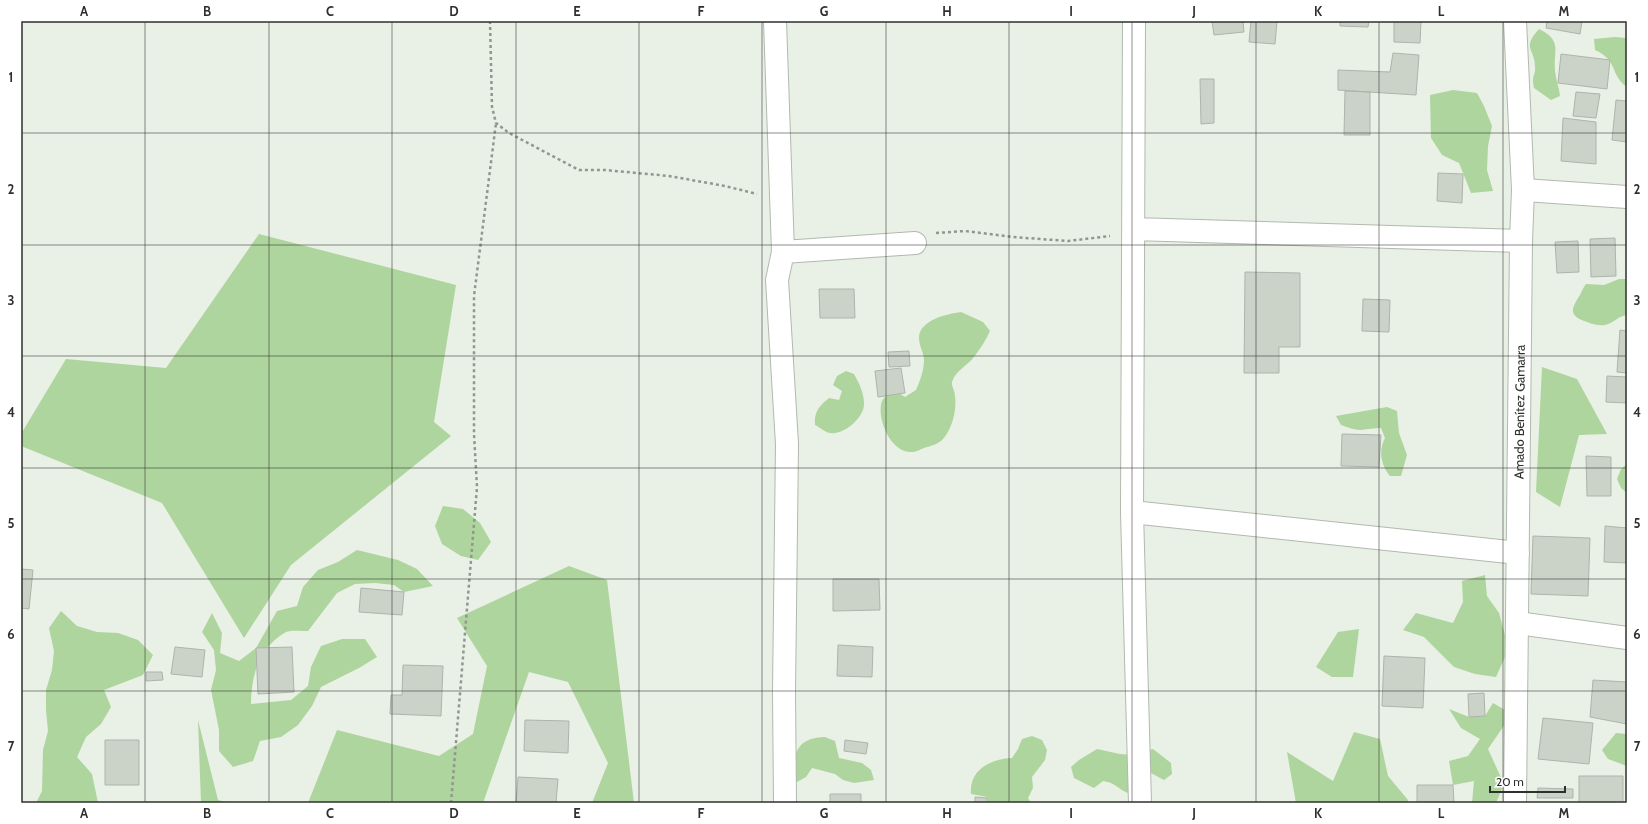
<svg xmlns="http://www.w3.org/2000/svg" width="1648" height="824" viewBox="0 0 1648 824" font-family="Cabin,sans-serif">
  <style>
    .green { fill: #aed59d }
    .building { fill: #cbd2c8; stroke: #adb4ab }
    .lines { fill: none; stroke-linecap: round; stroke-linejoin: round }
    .street-casing { stroke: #b2b9af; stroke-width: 24 }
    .secondary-casing { stroke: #b2b9af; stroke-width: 24 }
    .path { stroke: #91968f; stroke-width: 2.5; stroke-dasharray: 3 3; stroke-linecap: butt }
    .street { stroke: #fff; stroke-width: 22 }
    .secondary { stroke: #fff; stroke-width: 22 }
    .grid { fill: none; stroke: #2e302d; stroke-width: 1; stroke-opacity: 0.55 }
    .labels { text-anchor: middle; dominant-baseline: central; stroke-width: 4; stroke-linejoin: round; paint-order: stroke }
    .street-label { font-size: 13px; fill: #2e302d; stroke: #fff }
    .neatline { fill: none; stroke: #2e302d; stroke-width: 1.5 }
    .grid-label { font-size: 13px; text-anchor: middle; font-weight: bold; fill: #2e302d }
  </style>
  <rect width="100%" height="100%" fill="#e9f0e6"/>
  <!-- green -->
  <path class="green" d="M1539,29c24,12 14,21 16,42 1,9 4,16 5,25l-9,4 -17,-12c-3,-13 2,-13 1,-21 0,-19 -14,-18 4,-38z
    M1615,37l12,1v49c-18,-13 -8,-26 -32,-37l-1,-11z
    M1453,90l24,3 7,13 8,20 -4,20 -1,24 6,21 -22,2 -12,-30 -17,-8 -11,-17 -1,-43z
    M259,234l197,51 -22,137 17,14 -160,129 -47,73 -82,-135 -141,-57v-12l45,-75 100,9z
    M1619,279h8v36c-9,1 -13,8 -22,10 -6,1 -13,-1 -18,-3 -19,-6 -16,-13 -7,-27 2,-4 3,-7 6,-11l18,1z
    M961,312l22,10 7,9c-4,9 -10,18 -16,26 -7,9 -18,13 -22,25 -1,4 3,9 3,14 2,14 -3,35 -14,45 -5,4 -11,5 -17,7 -3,1 -8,4 -11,4 -21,2 -35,-30 -32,-47 1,-8 8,-11 15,-14l9,6 11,-7c4,-9 8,-20 8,-30 0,-7 -5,-14 -5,-22 0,-18 28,-24 42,-26z
    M1542,367l35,12 30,55 -28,1 -19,72 -24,-15z
    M846,371l8,3c5,9 10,19 10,29 1,13 -17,29 -29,30 -7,2 -14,-5 -20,-8 -1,-13 4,-19 14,-27l10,2 3,-9 -9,-6 4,-9z
    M1387,407l10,4 2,22 8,22 -6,21h-11c-9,-11 -12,-25 -5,-38l-4,-10c-7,0 -13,1 -20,2 -7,0 -14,-3 -20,-5l-5,-9z
    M1627,464v29l-6,-5 -4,-9 4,-10z
    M443,506l20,3 17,14 11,19 -13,18 -17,-4 -19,-12 -7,-18z
    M357,550l41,10 19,9 16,17 -29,6 -10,-7 -19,-2 -20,1 -18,9 -29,38c-7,0 -17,-1 -22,1 -27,15 -35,44 -35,72l40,-4 17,-14 3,-19 10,-21 21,-7h23l12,18 -18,11 -38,19 -9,19 -14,19 -17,12 -21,4 -7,20 -20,6 -14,-16v-21l-8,-40 5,-20 -2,-20 -12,-18 10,-19 10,20 -2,20 19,8 17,-13 21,-37 20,-5 6,-19 15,-17 20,-8z
    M569,566l38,14 27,223h-42l16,-40 -40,-81 -39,-10 -46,131h-175l29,-73 102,26 34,-22 14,-68 -30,-48z
    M1485,575l2,21 12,17 6,22v22l-9,20 -21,-3 -21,-7 -30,-30 -21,-7 13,-17 37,10 10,-21 -1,-21z
    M61,611l16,15 20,6 21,1 20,7 15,15 -10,20 -39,15 7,17 -10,17 -15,13 -9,20 15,17 6,29h-62l6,-12 1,-41 5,-19 -2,-21v-20l6,-20 2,-19 -5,-23z
    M1359,629l-6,48h-21l-16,-10 22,-35z
    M1493,703l19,11 -24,35 16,35 -8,19h-24l2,-22 -21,4 -4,-24 19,-5 12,-17 -19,-11 -12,-19 20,8 16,-1z
    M198,720l20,80 11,3h-28z
    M1354,732l26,7 8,37 20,24v3h-112l-9,-51 46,29z
    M1616,733l11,1v32l-19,-7 -6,-9z
    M1032,736l10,4 5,10 -2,10 -13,17 1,11 -5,10 3,5h-43l-1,-6 -16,-3c-2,-24 19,-35 41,-36l6,-9 4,-10z
    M825,737l10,4 4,17 23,5 9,7 3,10 -20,3 -11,-3 -8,-6 -23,-6 -6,9 -9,5 -9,-6c9,-23 7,-38 37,-39z
    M1097,749l23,5 11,1 22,-6 18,14 1,11 -8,6 -17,-9 -17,23c-13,-5 -13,-11 -27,-13l-9,7 -20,-10 -3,-11 8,-7z"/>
  <!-- building -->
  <path class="building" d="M1212,21h31l1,11 -30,3z
    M1251,21h26l-2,23 -26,-2z
    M1340,21h29l-1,6 -28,-1z
    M1394,21h27l-1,22 -26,-1z
    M1547,21h35l-2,13 -34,-6z
    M1393,53l26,2 -3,40 -78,-5v-20l52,2z
    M1561,54l49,6 -3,29 -49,-6z
    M1200,79h14v44l-13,1z
    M1345,91l25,1v43h-26z
    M1576,92l24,2 -4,24 -23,-2z
    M1616,100l11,1v41l-15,-2z
    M1563,118l33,4v42l-35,-3z
    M1438,173l25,1 -1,29 -25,-2z
    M1615,238l1,38 -25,1 -1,-38z
    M1578,241l1,31 -22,1 -2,-31z
    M1245,272l55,1v74h-21v26h-35z
    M819,289h35l1,29h-35z
    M1363,299l27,1 -1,32 -27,-1z
    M1620,330l7,1v42l-10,-1z
    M909,351l1,15 -21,1 -1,-15z
    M901,368l4,25 -27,4 -3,-26z
    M1607,376l20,1v26l-21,-1z
    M1342,434l39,1 -2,32 -38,-1z
    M1586,456l25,1v39h-24z
    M1605,526l22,2v35l-23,-1z
    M1533,536l57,2 -2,58 -57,-2z
    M21,569l12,1 -4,39 -8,-1z
    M833,579h46l1,31 -47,1z
    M361,588l43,4 -2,23 -43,-3z
    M838,645l35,2 -1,30 -35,-1z
    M175,647l30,3 -3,27 -31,-3z
    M292,647l2,45 -36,2 -2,-46z
    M1384,656l41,2 -2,50 -41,-2z
    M403,665l40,1 -2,50 -51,-2 1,-19h11z
    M146,672h16l1,8 -17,1z
    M1593,680l34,2v42l-37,-7z
    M1484,693l1,23 -16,1 -1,-23z
    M1543,718l50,5 -4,41 -51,-5z
    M525,720l44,1 -1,32 -44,-2z
    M105,740h34v45h-34z
    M845,740l23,3 -2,11 -22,-3z
    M1579,776h44v27h-44z
    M518,777l40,2 -2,24h-40z
    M1417,785h36l1,18h-37z
    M1538,788l35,1v9h-36z
    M830,794h31v9h-31z
    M975,797l12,1v5h-12z"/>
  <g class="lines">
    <defs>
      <path id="street" d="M775,21l8,231 -6,28 10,164 -3,248 1,111
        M1134,21l-2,491 8,291
        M1523,190l104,7
        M1134,229l387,12
        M783,252l132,-9
        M1132,512l386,41
        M1518,623l109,15"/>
      <g id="secondary">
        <path id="s1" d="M1515,803l6,-562 2,-51 -8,-169"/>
      </g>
    </defs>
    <!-- street casing -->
    <use href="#street" class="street-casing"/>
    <!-- secondary casing -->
    <use href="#secondary" class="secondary-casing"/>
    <!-- path -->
    <path class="path" d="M490,21l2,86 4,16 13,10 70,37h26l64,6 56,10 32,8
      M936,233l29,-2 48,6 55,4 42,-5
      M451,803l26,-316 -3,-53v-138l22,-173"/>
    <!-- street -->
    <use href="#street" class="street"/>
    <!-- secondary -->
    <use href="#secondary" class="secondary"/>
  </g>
  <!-- grid -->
  <path class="grid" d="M145,21v782M269,21v782M392,21v782M516,21v782M639,21v782M762,21v782M886,21v782M1009,21v782M1132,21v782M1256,21v782M1379,21v782M1503,21v782M21,133h1606M21,245h1606M21,356h1606M21,468h1606M21,579h1606M21,691h1606"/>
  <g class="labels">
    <!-- street labels -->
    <g class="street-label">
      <text stroke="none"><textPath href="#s1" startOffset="391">Amado Benítez Gamarra</textPath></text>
    </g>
  </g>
  <!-- border -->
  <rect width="1648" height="824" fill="none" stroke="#ffffff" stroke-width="44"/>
  <!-- scale -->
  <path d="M1490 786v6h75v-6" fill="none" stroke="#2e302d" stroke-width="2"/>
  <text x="1496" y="786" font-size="12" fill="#2e302d" stroke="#ffffff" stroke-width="3" paint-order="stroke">20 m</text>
  <rect x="22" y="22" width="1604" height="780" class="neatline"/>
  <g class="grid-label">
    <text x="84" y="16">A</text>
    <text x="207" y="16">B</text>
    <text x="330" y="16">C</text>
    <text x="454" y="16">D</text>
    <text x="577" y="16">E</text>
    <text x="701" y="16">F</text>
    <text x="824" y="16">G</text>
    <text x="947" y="16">H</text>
    <text x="1071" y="16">I</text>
    <text x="1194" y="16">J</text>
    <text x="1318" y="16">K</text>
    <text x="1441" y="16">L</text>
    <text x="1564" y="16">M</text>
    <text x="11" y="82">1</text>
    <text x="1637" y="82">1</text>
    <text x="11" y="194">2</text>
    <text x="1637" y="194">2</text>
    <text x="11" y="305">3</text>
    <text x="1637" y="305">3</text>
    <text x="11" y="417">4</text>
    <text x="1637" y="417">4</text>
    <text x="11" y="528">5</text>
    <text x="1637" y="528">5</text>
    <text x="11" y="639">6</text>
    <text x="1637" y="639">6</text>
    <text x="11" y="751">7</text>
    <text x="1637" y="751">7</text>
    <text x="84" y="818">A</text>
    <text x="207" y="818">B</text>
    <text x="330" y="818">C</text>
    <text x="454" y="818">D</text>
    <text x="577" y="818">E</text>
    <text x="701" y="818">F</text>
    <text x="824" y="818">G</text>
    <text x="947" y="818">H</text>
    <text x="1071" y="818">I</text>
    <text x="1194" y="818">J</text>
    <text x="1318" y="818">K</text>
    <text x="1441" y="818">L</text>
    <text x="1564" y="818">M</text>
  </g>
</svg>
